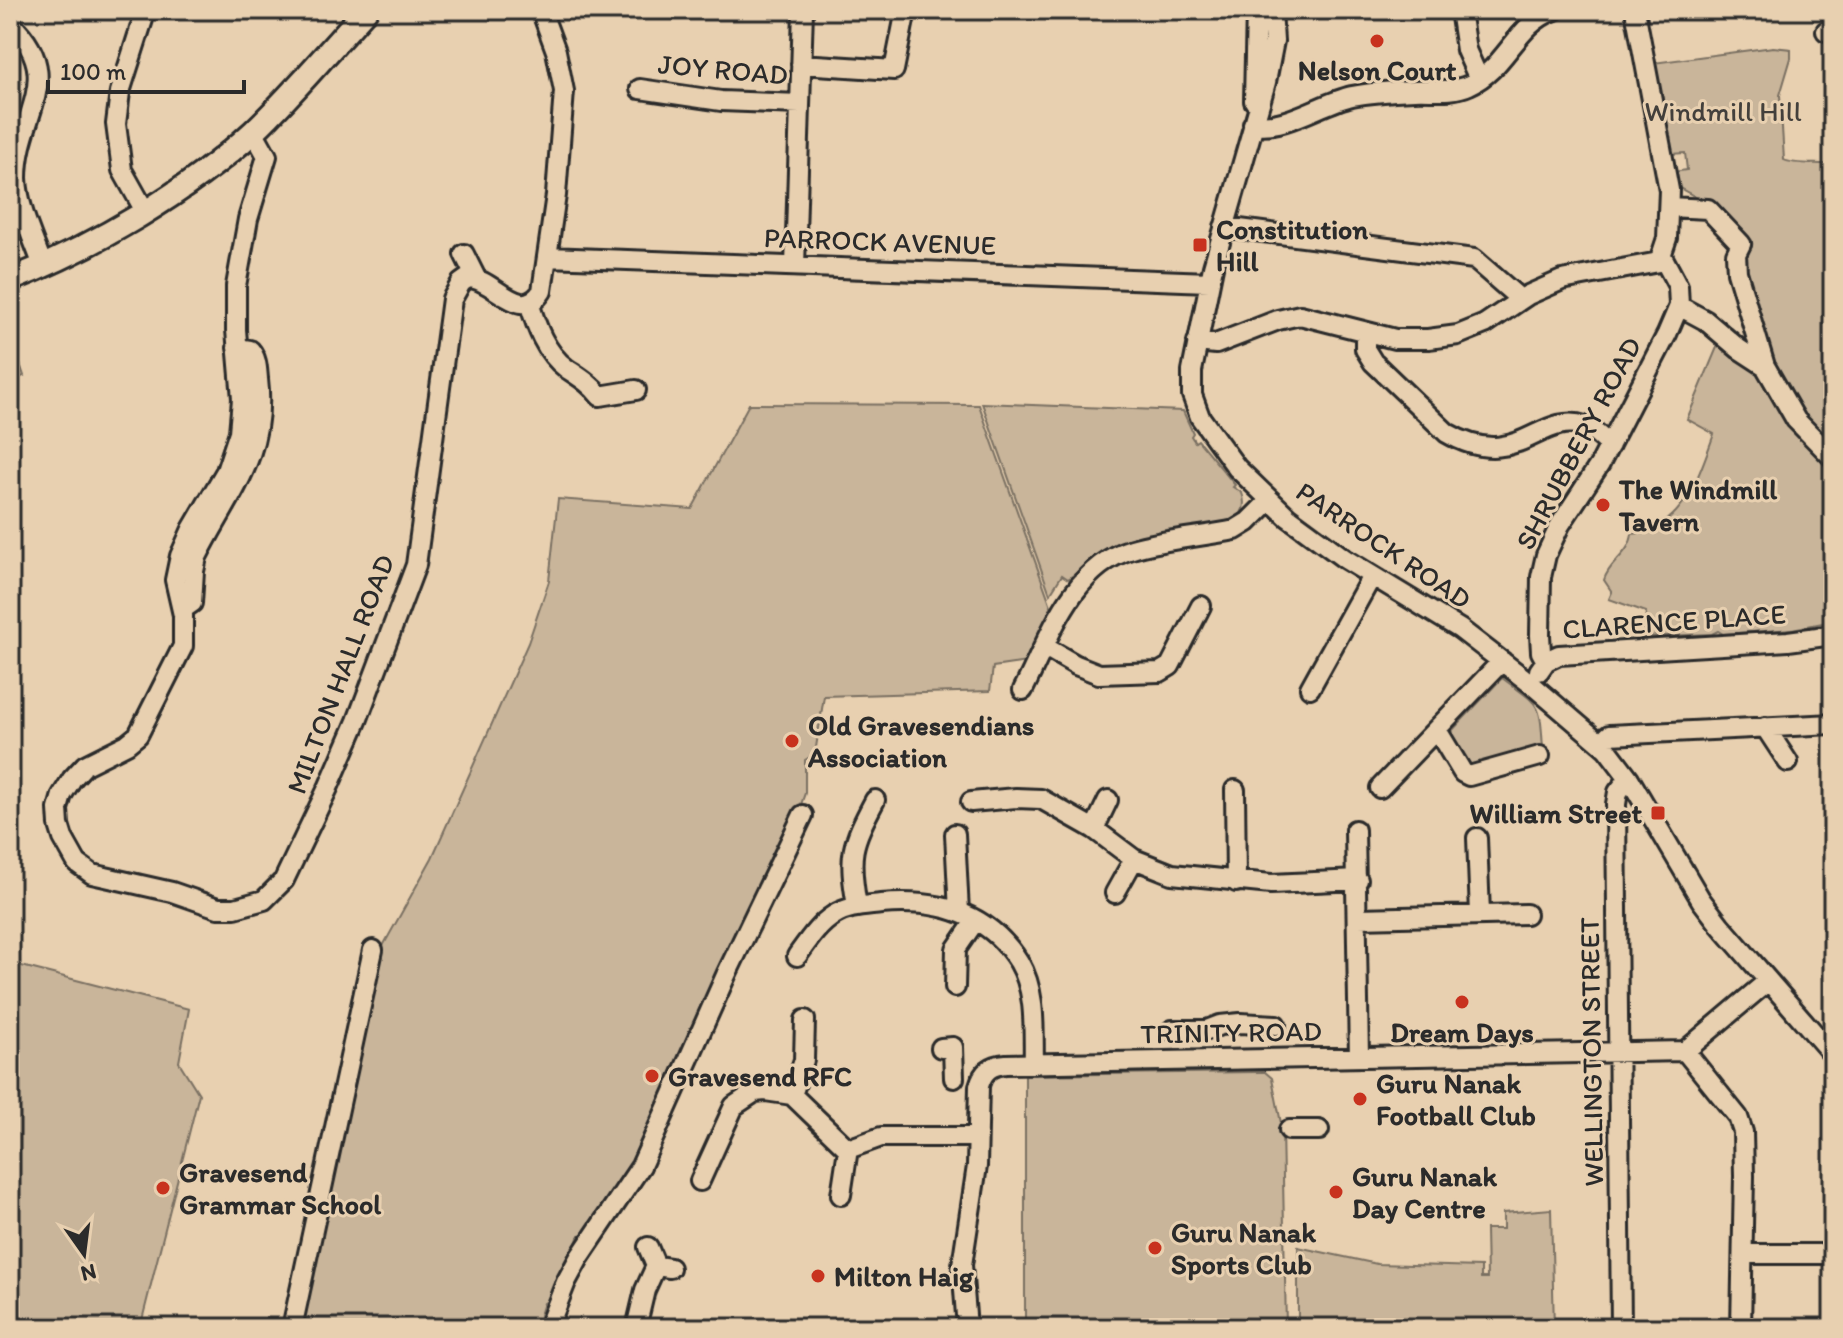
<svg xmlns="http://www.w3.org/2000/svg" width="1843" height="1338" viewBox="0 0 1843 1338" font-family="Itim,sans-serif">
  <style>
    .green { fill: #c9b59a; stroke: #7a7062; stroke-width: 2 }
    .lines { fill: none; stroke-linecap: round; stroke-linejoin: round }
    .minor-casing { stroke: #2b2b2b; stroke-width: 24 }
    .major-casing { stroke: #2b2b2b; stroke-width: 28 }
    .minor { stroke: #e8d0b0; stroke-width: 18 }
    .major { stroke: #e8d0b0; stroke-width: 22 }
    .poi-dot { fill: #c8321e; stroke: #e8d0b0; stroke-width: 3 }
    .labels { text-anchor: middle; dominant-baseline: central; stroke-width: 6; stroke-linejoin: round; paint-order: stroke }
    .street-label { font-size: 28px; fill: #2b2b2b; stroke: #e8d0b0 }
    .poi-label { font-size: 28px; font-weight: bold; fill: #2b2b2b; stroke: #e8d0b0; text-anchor: start }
    .park-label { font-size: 28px; fill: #43403c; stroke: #e8d0b0 }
  </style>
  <rect width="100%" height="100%" fill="#e8d0b0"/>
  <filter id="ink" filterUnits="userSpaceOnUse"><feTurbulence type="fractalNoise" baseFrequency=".0125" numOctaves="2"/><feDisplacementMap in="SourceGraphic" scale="16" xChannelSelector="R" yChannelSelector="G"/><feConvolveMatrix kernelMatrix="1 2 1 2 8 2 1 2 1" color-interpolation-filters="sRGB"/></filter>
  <g filter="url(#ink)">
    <!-- green -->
    <path class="green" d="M1773,47l18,2v9l-11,37 4,65c9,5 37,3 49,5v286l-41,-42 -44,-105 -4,-48 4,-1 4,-9 -49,-45 -27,-15 -3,-14 14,-2 -2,-17 -15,1 -17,-91z
      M10,334l14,42 -14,5z
      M1720,340l37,28 76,98v155l-41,8 -69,5 -5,-3 -6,3 -69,3 3,-25 -37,-13 3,-7 -8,-12c5,-18 26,-26 28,-46 51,-4 67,-59 82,-100l-27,-15z
      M982,403l201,8 10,22 -2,3 4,6 3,-2 37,45 -2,2 9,6c4,11 2,22 -10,28 -34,7 -88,10 -118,25 -17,9 -31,23 -46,33l-6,-4 -12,19z
      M749,404l230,1 76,212 -22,44 -40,6 -3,24 -166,5 -9,58 -10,6v33l-7,20 -161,349 -47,70 -11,3 -23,62 -12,6 -4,12 3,13h-245l85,-382 49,-88 96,-215 21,-62 9,-82 134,10z
      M1502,678c39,29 38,22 41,71l-74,22 -23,-34z
      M10,963l179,46 -10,53 20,32 -59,234h-130z
      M1259,1072h6l7,6 10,50 4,200h-261v-253z
      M1551,1209l3,119h-256v-81l79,17 104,3v11h6l-1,-49h17v-16z"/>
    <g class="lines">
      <defs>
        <path id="minor" d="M1272,10l2,31 -8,41 -53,185 -21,104v24l8,22 37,51 51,49 57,42 115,70 70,54 77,66 22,29 72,122 19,25 113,130
          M1460,10l6,40 13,29
          M10,23c58,55 7,90 7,155 1,30 16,60 26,88
          M1826,31l7,1
          M801,64l93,6 12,-60
          M640,89l81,12 79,3
          M1254,101l2,-91
          M1253,124c32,6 68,-21 99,-28 21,-4 41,-5 62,-6 18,-1 38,3 55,-5 37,-16 47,-62 86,-75
          M253,131l14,25 -19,63 -12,67v44l6,69 -3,33 -13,39 -34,58 -12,27 -5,24 8,35v31l-45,89 -11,9 -42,21 -13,14 -10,16 -4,14 1,16 4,13 14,25 15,11 80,18 46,16h17l29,-8 20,-20 44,-92 29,-67 59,-156 36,-266 9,-16 7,-5c25,-1 52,47 74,13l14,-96 8,-104 -8,-40 -15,-41
          M1669,207l39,2 33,35 -5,10 1,18 28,94 31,54 37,38
          M145,211l-23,-41 -6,-46 4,-32 26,-82
          M1224,227l250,32 46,40
          M464,254l12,24
          M548,257l661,25
          M795,266l8,-256
          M529,302c7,24 16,50 37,66 13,9 24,15 34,28l36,-6
          M1679,306l26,14 34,29 26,17
          M1365,333v16l8,13 74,71c71,41 93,-23 138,-7 10,4 17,13 25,19
          M1197,342l19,2 62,-24 22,-5 95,24h33l30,-4 27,-11 43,-29 34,-15 97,-18 8,-24 2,-48 -34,-180
          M182,610l10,-7 2,-32 3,-14c31,-62 70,-102 61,-178 -1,-11 -1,-21 -8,-29l-13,-2
          M1045,647l31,18 23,9 61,-2 10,-6 31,-60
          M1546,661l-5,-9 -1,-17 1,-58 5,-22 14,-30 40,-61 67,-130 12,-28 -1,-20 -16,-30
          M1539,671l7,-10 13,-6 229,-14 45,-6
          M1310,688l62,-112
          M1023,690c26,-51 48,-123 109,-141 33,-10 69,-12 103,-19l13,-8 21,-21
          M1765,727l23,35
          M1437,730l26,43 6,3 71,-20
          M1601,743l8,-8 224,-11
          M1380,788l122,-127
          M1235,790l1,92
          M971,802l45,-4 25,1 53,30 40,30 38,15 99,10 87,-4
          M1094,829l14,-29
          M1355,830l4,227
          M955,834l4,78
          M1477,838l3,76
          M1115,893l19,-34
          M857,906c-9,-51 -6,-61 18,-106
          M1358,918l168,-4
          M797,956c11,-15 21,-31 37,-41 14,-9 31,-9 47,-11 56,-5 107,8 138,58 18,31 14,68 15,102
          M955,987l1,-38 20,-29
          M1172,1030h35l13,-5 20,-2 36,2
          M941,1048l12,-1 1,31
          M1685,1051l53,66 5,15 1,44 -3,152
          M792,1095l12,-35 1,-40
          M1289,1130h30
          M700,1181l34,-75 21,-14 10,-1 27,4 56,54
          M841,1195l7,-46 33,-12h96
          M648,1247l8,19 14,2
          M1743,1254h90
          M292,1328l81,-378
          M548,1328l18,-46 13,-24 62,-92 86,-193 76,-158
          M636,1328l9,-38 11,-24
          M967,1328l-5,-63 15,-99 2,-80c4,-15 12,-21 27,-22l679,-13 83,-70
          M1621,1328l-5,-524 2,-12 11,-14"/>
        <path id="major" d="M10,280c84,-33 178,-88 244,-149 40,-38 75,-81 112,-121"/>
      </defs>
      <!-- minor casing -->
      <use href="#minor" class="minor-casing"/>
      <!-- major casing -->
      <use href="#major" class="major-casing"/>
      <!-- minor -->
      <use href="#minor" class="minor"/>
      <!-- major -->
      <use href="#major" class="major"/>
    </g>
  </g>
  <!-- markers -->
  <g class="poi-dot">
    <circle cx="1377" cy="41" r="8"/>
    <rect x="1192" y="237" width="16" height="16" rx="4"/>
    <circle cx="1603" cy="505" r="8"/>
    <circle cx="792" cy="741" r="8"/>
    <rect x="1650" y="805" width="16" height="16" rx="4"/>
    <circle cx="1462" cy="1002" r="8"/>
    <circle cx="652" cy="1076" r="8"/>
    <circle cx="1360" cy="1099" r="8"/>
    <circle cx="163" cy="1188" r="8"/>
    <circle cx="1336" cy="1192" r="8"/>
    <circle cx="1155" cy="1248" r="8"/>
    <circle cx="818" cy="1276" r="8"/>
  </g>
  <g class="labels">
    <!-- street labels -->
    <g class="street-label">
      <text transform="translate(723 69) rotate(5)">JOY ROAD</text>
      <text transform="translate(880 241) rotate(2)">PARROCK AVENUE</text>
      <text transform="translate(1578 443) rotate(-62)">SHRUBBERY ROAD</text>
      <text transform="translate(1384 545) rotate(34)">PARROCK ROAD</text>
      <text transform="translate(1674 621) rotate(-4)">CLARENCE PLACE</text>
      <text transform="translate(340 674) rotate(-69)">MILTON HALL ROAD</text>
      <text transform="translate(1231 1032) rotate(-1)">TRINITY ROAD</text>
      <text transform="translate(1591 1052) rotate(-91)">WELLINGTON STREET</text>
    </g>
    <!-- poi labels -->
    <g class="poi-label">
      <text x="1377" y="70" text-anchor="middle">Nelson Court</text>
      <text x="1216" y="229">Constitution<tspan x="1216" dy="32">Hill</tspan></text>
      <text x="1619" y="489">The Windmill<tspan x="1619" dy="32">Tavern</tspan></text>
      <text x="808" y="725">Old Gravesendians<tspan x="808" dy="32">Association</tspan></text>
      <text x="1642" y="813" text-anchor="end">William Street</text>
      <text x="1462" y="1032" text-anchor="middle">Dream Days</text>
      <text x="668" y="1076">Gravesend RFC</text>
      <text x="1376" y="1083">Guru Nanak<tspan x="1376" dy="32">Football Club</tspan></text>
      <text x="179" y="1172">Gravesend<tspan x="179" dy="32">Grammar School</tspan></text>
      <text x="1352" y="1176">Guru Nanak<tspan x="1352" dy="32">Day Centre</tspan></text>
      <text x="1171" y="1232">Guru Nanak<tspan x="1171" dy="32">Sports Club</tspan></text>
      <text x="834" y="1276">Milton Haig</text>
    </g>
    <!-- park labels -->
    <g class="park-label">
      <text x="1723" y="111">Windmill Hill</text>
    </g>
  </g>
  <!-- margin -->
  <rect width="1843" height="1338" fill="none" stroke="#e8d0b0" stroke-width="40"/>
  <rect x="20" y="20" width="1803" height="1298" fill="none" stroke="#2b2b2b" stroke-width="3" filter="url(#ink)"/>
  <!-- north arrow -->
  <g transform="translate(84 1254) rotate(166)" stroke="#e8d0b0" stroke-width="6" paint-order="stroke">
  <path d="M0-6L14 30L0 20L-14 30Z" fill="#2b2b2b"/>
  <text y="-12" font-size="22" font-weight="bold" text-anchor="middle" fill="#2b2b2b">N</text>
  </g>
  <!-- scale -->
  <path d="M48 80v12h196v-12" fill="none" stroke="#2b2b2b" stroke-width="4"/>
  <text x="60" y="80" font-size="24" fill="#2b2b2b" stroke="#e8d0b0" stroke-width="6" paint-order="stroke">100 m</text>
</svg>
